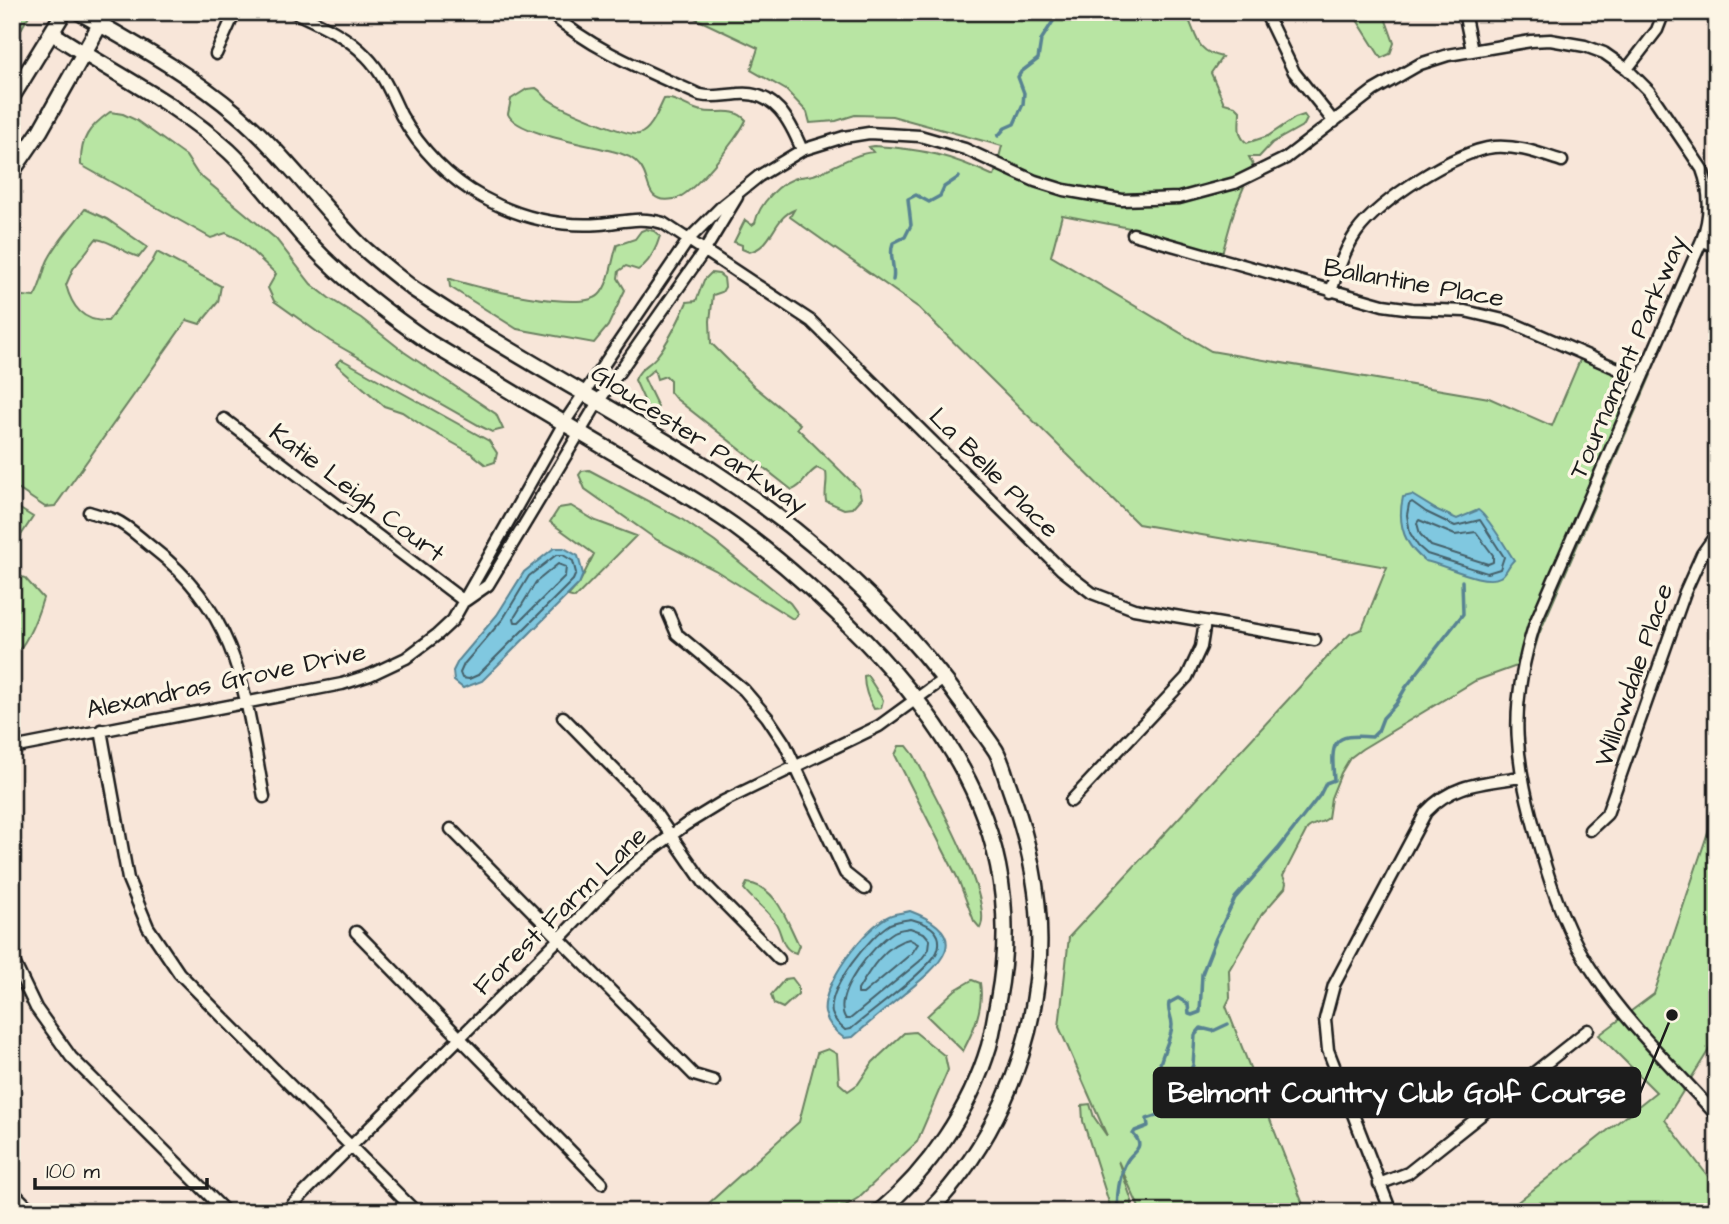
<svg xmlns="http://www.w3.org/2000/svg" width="1729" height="1224" viewBox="0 0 1729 1224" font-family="'Architects Daughter',sans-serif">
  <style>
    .green { fill: #b8e5a3; stroke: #6a8060; stroke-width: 2 }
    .water { fill: #80c8e0; stroke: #588392; stroke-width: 2 }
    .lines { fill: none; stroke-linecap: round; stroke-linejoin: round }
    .shore { stroke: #44616a; stroke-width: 2 }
    .stream { stroke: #588392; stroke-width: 3.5 }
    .minor-casing { stroke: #1c1c1c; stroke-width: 15 }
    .secondary-casing { stroke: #1c1c1c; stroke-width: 19 }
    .primary-casing { stroke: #1c1c1c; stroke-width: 19 }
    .minor { stroke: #fcf5e5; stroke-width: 10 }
    .secondary { stroke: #fcf5e5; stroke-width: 14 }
    .primary { stroke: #fcf5e5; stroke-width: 14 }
    .labels { text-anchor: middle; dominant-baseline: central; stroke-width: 7; stroke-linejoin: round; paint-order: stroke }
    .street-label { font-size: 26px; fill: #1c1c1c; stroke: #fcf5e5 }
    .leader { fill: none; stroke: #1c1c1c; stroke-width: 2.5 }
    .callout-dot { fill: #1c1c1c; stroke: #fcf5e5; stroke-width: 2.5 }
    .callout { fill: #1c1c1c; stroke: #1c1c1c; stroke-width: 2.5 }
    .callout-label { font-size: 28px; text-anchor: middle; font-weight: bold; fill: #fff }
  </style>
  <rect width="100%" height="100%" fill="#f8e6d9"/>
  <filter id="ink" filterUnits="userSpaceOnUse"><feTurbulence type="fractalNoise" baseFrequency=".0143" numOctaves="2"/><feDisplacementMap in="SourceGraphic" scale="14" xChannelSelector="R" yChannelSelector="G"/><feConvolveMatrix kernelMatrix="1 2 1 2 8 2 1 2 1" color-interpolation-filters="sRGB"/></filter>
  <g filter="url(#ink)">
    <!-- green -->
    <path class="green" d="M12,12h19l-19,33z
      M682,12h503c13,22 8,39 37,45l-11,16 13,30 11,3 5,5c0,12 -4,24 7,32l21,-7 27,-18 9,-3 3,4 -3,6 -32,18 -13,14h-10l4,8 -18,43 -13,46 -87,-25 -73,-14 -11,41 160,95 278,47 63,28 33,-78 66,27 -112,259 -8,27 -56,20 -113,68 -12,9 -9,15 -10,25 -3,20c-7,6 -15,5 -21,11l-24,47 3,7 -1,5 -23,26 -33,56 1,28 -4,8 80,206h-165l-23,-51 14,40 -1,11h-19l-29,-91 -1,-16 8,-1 4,13 13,19 -48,-109 10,-90 262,-284 19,-19 12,-5 25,-62 -249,-43 -219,-216 -129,-91 4,-7c-21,8 -21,37 -45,42l-7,-3v-4l-8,-3 11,-22 7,5 3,-2c4,-19 25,-42 45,-46 6,-1 11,-1 16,-3 19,-7 37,-20 57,-22l-4,-5 5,-1c50,3 75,9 120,30l8,-30 -110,-30 -37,-1 -19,6 -26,2 -3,-11 -21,-22 -35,-20 7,-22z
      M1352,12h31l11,31 -4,11 -9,4z
      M536,88c6,3 7,8 12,11 10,8 80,38 91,35 12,-3 20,-25 25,-35 12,-2 25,10 38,12 16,4 31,-5 44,9 -7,17 -55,77 -72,79 -31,5 -22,-19 -34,-33 -6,-8 -18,-13 -28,-15 -21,-6 -96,-17 -104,-37l3,-15 16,-10z
      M110,112l13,2 13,6 50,36 11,17 79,66 35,45 18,14 32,20 43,34 92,62 7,15 -11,3 -12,-6 -150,-85 -56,-40 -6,-13 8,-14 -37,-35 -13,-6 -15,5 -130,-73c-1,-26 8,-38 29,-53z
      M85,209l22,10 40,28 -8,10c-16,-4 -26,-16 -43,-18l-23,30 -7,16c6,22 17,37 42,36l44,-59 5,-10 64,34 -3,16 -18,22 -13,-4 -132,186 -10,1 -33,-22v-190l22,2c8,-12 8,-24 14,-37 9,-18 24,-34 37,-51z
      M646,229l8,2 6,5c-4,13 -11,27 -22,34l-12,-4 -7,5 -1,7 7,12 -17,36 -14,17 -77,-14 -67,-42 -1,-8h2c24,9 131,33 148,16 11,-11 13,-35 18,-50l18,-6 6,-8z
      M711,273l8,1 5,4 1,9 -3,5 -9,3 -3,26 1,22 44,44 45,37 -3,4 62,61 2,9 -9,10 -8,1 -18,-8c-2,-10 2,-18 0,-29l-9,-4c-11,6 -13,18 -25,22l-117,-92 -5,-6v-12l-4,-4 -9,3 -3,-10 -10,9 14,29 -5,5 -4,-1 -14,-31c5,-13 14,-14 22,-24 12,-15 22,-36 30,-54l9,-1 8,-21z
      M341,359l148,82 8,12 -2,9 -9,3 -15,-12 -45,-25 -24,-16 -18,-6 -48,-42z
      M589,470l91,48 35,24 75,61 8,11 -5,5 -78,-49 -58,-30 -72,-51 -6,-14 3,-4z
      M12,504l21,13 -21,32z
      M571,506l25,15 40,15 -61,62 -7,-2 11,-12 15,-30 -44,-32 9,-14z
      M16,575l9,3 18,20c-6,20 -15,46 -31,59v-77z
      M867,675l16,25 -2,8 -7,1c-6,-11 -10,-20 -10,-33z
      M899,746h8l7,9c15,30 81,145 66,173l-6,-7 -16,-42 -63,-124z
      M1717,805v232l-52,83 52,68v24h-212l151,-120 -57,-57 55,-41z
      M747,883c30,3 40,39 52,62l-3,8c-16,-4 -13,-20 -21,-31 -8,-13 -22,-21 -31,-33z
      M792,978l6,8v8l-15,14 -9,-4 -3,-9 14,-16z
      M972,980l8,3c4,24 -6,47 -17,68l-36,-35 28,-26z
      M915,1032l30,24 3,14 -31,72 -59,56 -23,14h-136l100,-90 18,-69 11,-4 9,5 2,29 9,8 10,-7 15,-22 31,-29z"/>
    <!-- water -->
    <path class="water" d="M1412,495l23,14 22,10 21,-9c10,6 28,38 36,50 -6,5 -7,13 -14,17 -16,9 -57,-13 -75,-16 -22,-17 -28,-38 -22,-64z
      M554,548h10l14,8 5,18 -4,10 -97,97 -19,7 -9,-7 -1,-10 5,-10 39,-46 27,-43z
      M910,911c66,25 30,54 -6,83 -17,14 -34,28 -51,43l-9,1c-9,-6 -16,-14 -19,-25 -5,-27 40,-86 64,-97 6,-3 15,-3 21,-5z"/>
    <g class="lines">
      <!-- shore -->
      <path class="shore" d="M1412,502l14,10 29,14 25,-6 24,37 -4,12 -13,4 -60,-19 -9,-8 -8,-13 -3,-18 2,-11z
        M1419,520l36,15 21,-3 17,23v7l-5,2 -57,-18 -11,-12 -3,-11z
        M556,555h7l10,6 3,12 -3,7 -95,95 -9,4 -7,-1 -2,-5 4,-9 39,-45 26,-43z
        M558,564l8,3 -1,9 -46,46h-4l-1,-4 22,-36z
        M911,919c10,3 22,6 27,17 2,5 1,12 -1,16 -8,18 -69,62 -86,77l-6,1c-6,-5 -11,-10 -13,-17 -5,-25 38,-77 58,-89 6,-3 14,-4 21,-5z
        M910,928l14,5 6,7 -1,9 -9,12 -70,58h-4c-16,-23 28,-75 48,-87 5,-3 11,-3 16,-4z
        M909,939l9,5 -6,9 -49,41h-5v-4c11,-19 28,-47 51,-51z"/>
      <!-- stream -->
      <path class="stream" d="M998,136l7,-8 9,-4 9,-20 1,-11 -6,-16 3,-5 17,-13 3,-19 18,-28
        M893,280c3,-14 -5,-24 0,-37l12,-6 6,-12 -3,-26 8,-4 13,7 11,-6 4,-9 15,-10
        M1170,1095l-7,-3 1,-4c-16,-16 8,-45 8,-63 0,-9 -5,-13 -3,-22l9,-5 10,6 1,10 3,1 8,-3 2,-38 14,-36 19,-40 43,-49 42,-54 6,-12 8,-3c-3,-37 -3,-47 38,-43l6,-6 5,-13 13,-14 10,-17 57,-73 -1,-33
        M1119,1212c-4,-13 1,-39 8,-51 5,-10 20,-13 6,-27l2,-3 13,-5 -1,-7 15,-5 3,-11 5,-2 2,-9 -1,-8 7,-3 7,2 8,-18 2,-30 6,-7 12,3 15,-7"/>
      <defs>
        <path id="minor" d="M294,12c26,12 52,23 72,44 17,17 25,38 35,59 19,34 48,64 81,82 36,20 77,30 118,27 22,-2 41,-8 63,-1l148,98 250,248 31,24 42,16 181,31
          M549,12c45,39 98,59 151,83 14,3 25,0 38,-1 37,-4 52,27 64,56
          M1265,12l29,60 40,50
          M1464,12l8,39
          M216,54l19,-42
          M1627,69l30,-39 7,-18
          M1133,234l250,71 29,4 53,2 43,10 133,58
          M1702,240l15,8
          M1331,292c6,-21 13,-41 25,-59 22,-32 100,-82 138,-86 24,-2 46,7 68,14
          M224,419l240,182
          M89,512c9,3 18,5 26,8 14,6 27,20 39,29 87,67 91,147 110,248
          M465,601l23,-16 110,-183 107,-152 32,-53
          M668,613l9,21 67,56 23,27 18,27 60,129 20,16
          M563,717l89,91 52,75 75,76
          M101,730l27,149 20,48 31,46 237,239
          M12,748l330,-64 28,-9 36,-17 32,-24 15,-14 111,-197 125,-184 34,-34 36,-29 43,-26 42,-13 25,-4 51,3 45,13 70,32 29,9 58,10 57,-2 56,-15 51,-25 87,-67 47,-27 28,-9 83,-14 19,-1 35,6 19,7 23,16 22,22 53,78c9,24 9,47 0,71l-167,383c-28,88 -20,138 5,225 13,45 28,88 55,127 34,51 81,95 122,141
          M1071,801l116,-124 14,-30 4,-25
          M451,829l243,246 20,6
          M1590,830l17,-16 78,-222 17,-38 15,-21
          M356,932l246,251
          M12,958l24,50 35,49 155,155
          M1379,1184l29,-11 180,-143
          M12,1191l21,21
          M285,1212l275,-274 49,-51 30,-27 46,-35 39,-24 155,-75 66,-48
          M1391,1212l-63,-162 -3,-31 9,-34 92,-173c26,-29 59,-29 95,-35"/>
        <path id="secondary" d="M79,12c55,32 110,61 158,102 45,38 80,87 121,129 17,16 35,30 54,45 95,64 198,118 295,179 100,65 191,145 260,243 9,14 20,27 29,41 6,11 9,24 13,35 22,60 35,121 29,185 -8,89 -47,177 -110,241
          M52,33c59,39 125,70 177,118 30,28 53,63 81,93 36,38 77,69 120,99 64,38 128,77 193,115 37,22 76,43 111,68 47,34 89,72 129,113 100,103 163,213 135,361 -3,15 -5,31 -9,46 -19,64 -60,124 -110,166"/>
        <path id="primary" d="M12,97l52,-85
          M12,172l28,-41 67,-119"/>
      </defs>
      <!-- minor casing -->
      <use href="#minor" class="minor-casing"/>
      <!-- secondary casing -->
      <use href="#secondary" class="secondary-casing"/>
      <!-- primary casing -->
      <use href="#primary" class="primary-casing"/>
      <!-- minor -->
      <use href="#minor" class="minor"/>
      <!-- secondary -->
      <use href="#secondary" class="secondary"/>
      <!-- primary -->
      <use href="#primary" class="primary"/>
    </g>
  </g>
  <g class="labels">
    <!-- street labels -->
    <g class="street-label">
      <text transform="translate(1414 283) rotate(10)">Ballantine Place</text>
      <text transform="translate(1628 357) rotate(-67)">Tournament Parkway</text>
      <text transform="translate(699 439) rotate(33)">Gloucester Parkway</text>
      <text transform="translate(994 473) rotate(45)">La Belle Place</text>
      <text transform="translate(357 493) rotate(37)">Katie Leigh Court</text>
      <text transform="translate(1634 675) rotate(-71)">Willowdale Place</text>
      <text transform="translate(226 681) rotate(-12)">Alexandras Grove Drive</text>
      <text transform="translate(560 911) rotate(-44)">Forest Farm Lane</text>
    </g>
  </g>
  <!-- callouts -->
  <path class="leader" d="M1672 1015L1640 1093"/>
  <circle class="callout-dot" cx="1672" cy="1015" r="7"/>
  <rect class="callout" x="1154" y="1068" width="486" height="49" rx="7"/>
  <g class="callout-label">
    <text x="1397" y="1102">Belmont Country Club Golf Course</text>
  </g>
  <!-- margin -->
  <rect width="1729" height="1224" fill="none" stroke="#fcf5e5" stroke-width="42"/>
  <rect x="21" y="21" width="1687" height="1182" fill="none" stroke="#1c1c1c" stroke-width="2.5" filter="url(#ink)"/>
  <!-- scale -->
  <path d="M35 1178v10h172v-10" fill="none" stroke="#1c1c1c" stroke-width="3.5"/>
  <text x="46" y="1178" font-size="21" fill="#1c1c1c" stroke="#fcf5e5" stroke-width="5" paint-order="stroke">100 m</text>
</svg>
